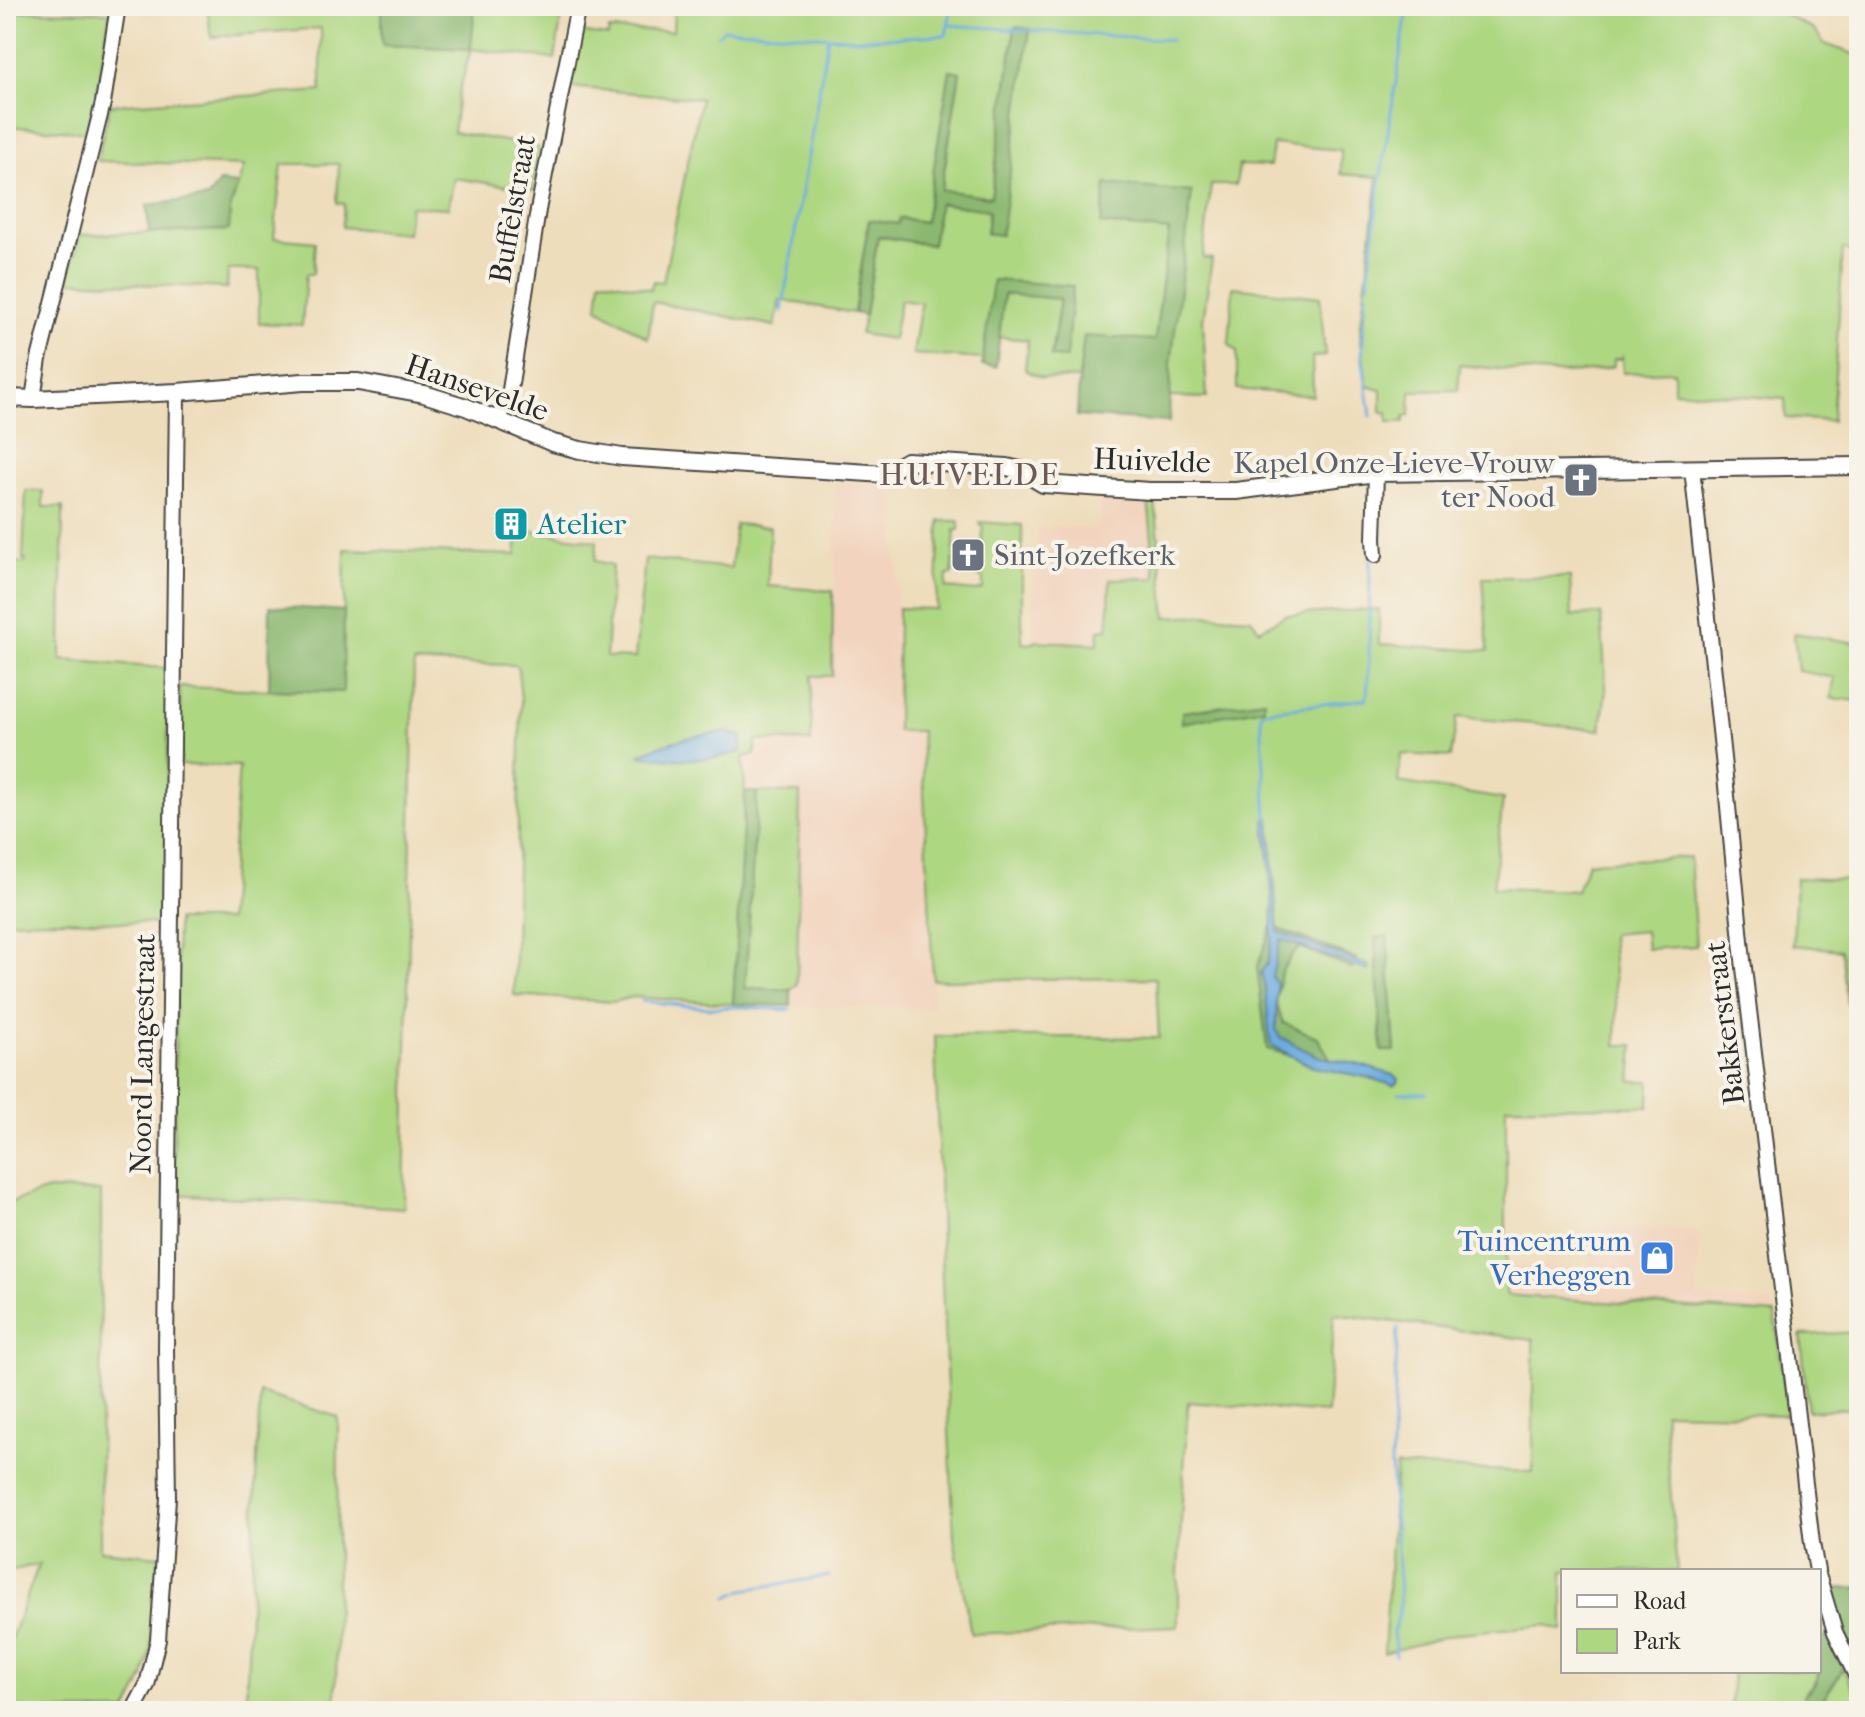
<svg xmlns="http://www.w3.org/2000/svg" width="1865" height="1717" viewBox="0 0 1865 1717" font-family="'IM FELL French Canon',serif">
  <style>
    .built { fill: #f2d4be }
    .green { fill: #aed782; stroke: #6c8156; stroke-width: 2; fill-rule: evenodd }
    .forest { fill: #8ab870; stroke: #5a724e; stroke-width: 2 }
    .water { fill: #6dacdf; stroke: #4c6c85; stroke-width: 2 }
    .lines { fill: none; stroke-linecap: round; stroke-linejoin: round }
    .stream { stroke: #6dacdf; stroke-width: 3 }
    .minor-casing { stroke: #484641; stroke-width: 18 }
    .tertiary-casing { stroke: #484641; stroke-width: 20 }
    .minor { stroke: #fff; stroke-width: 14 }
    .tertiary { stroke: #fff; stroke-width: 16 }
    .labels { text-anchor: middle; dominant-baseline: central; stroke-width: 8; stroke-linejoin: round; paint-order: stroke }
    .street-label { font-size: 30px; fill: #2b2b2b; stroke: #f7f3e8 }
    .worship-label { font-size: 30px; fill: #5b616d; stroke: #f7f3e8; text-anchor: end }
    .culture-label { font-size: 30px; fill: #0d838f; stroke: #f7f3e8; text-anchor: start }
    .shop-label { font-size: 30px; fill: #366cbe; stroke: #f7f3e8; text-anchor: end }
    .neighbourhood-label { font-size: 32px; letter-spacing: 2px; fill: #6c5a58; stroke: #f7f3e8 }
  </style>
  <rect width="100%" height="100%" fill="#f7f3e8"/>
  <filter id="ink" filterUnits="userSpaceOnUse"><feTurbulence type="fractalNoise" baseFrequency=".0125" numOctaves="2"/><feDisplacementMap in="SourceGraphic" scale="16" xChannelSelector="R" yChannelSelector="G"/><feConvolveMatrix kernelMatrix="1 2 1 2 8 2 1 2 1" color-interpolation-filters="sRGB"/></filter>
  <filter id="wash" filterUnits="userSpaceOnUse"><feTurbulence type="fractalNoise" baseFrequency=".006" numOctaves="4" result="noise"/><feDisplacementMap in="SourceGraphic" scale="32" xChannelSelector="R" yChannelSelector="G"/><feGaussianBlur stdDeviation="1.8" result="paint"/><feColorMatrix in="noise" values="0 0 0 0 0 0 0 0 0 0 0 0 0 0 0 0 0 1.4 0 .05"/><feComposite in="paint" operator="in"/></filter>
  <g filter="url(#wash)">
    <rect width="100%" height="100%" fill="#edb"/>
    <!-- built -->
    <path class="built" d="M836,481l58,4 4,123 -1,122h24l13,279 -143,-3v-16l6,-6 3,-191 -55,-1 -2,-35 12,-2 1,-15 55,2 1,-66 20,-1z
      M1100,498l48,1 8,80 -48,51 -10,14 -61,-3 -6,3 6,-118 62,2z
      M1592,1224l108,7 -3,66 75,6 3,11 -269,-19v-33l83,7z"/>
    <!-- green -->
    <path class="green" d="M207,6h175l1,39 87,4 5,-43h88l-8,53 -84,-10 -13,47 -5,36 86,15 -6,43 -79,-12 -6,30 -38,-2 -3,27 -65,-6 2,-23 -7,-1 2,-39h-57l-8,74 41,4 -2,32h-7l-4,51 -43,-2v-53h-31l-1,18 -159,-7 12,-46 149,-5 1,-21 14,-43 -147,-5 13,-56 211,-14v-63l-110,9z
      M674,6h1096l44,24 11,14 34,12v198l-16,-5 -11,172 -46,-3 -1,-19 -111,-8v-20l-51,2 -1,-16 -1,2h-7v7c-43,14 -109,3 -154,-1l-2,25 -47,1 -1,24 -6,1v6h-16v-10h-7v-22l-14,-4 -7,-53 18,-156 -37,-3v-24l-68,-6 -3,22 -31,-1 -3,20h-25l-8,73 9,1 -9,61 4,78 -37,-1 1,-34 20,-171 -89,32 67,6 -14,111 -71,-4 -5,42 -37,-1 -17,-8 3,-30 -29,-3 4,-43 57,5 -9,58 22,-70 -79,-7 -11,79 -70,-5 8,-51 -21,-3 -7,39 -33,-5 5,-19 13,-79 54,9 7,-42 50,7 -3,23 15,2 14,-208 -24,170 -50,-7 19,-118 -10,-2 -25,152 -25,-4 -2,6 -29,-4 -15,93 -74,-13 -5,26 -122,-24 -5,36 -50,-30 3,-29 50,10 2,-8 10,1 38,-183 -132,-12 9,-55 30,4 1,-6 64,1z
      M6,11l104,1 -11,71 -12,49 -81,-6z
      M1233,287l87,10 5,59 -13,1 1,39 -76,-7v-38l-8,-7z
      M26,491h17v16h20l-2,153 104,8 3,20 -1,236 -105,-4 -56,1v-359l19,1 1,-4h-3z
      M1148,499h7l11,118 40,-2 45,3 8,12 27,-15 93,-6v35l109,7 -5,-74h87l2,39 29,-2 5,74 -5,42 -144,-13 -6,40 -50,-3 -3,28 105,17 -10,89 83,3 12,-29 102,-5 6,89 -49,3 -2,-18 -34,3 6,79 -1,32h18l-3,36h19l-1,26 -143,-1v189l269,19 13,101 -124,-3 13,159h-114v60l-17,-6 -87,8 -75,20 12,-187 137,6v-132l-199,-26 -7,99 -139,-11 -10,171v53l-207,8 -17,-96 -12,-257 -7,-245 224,2 -3,-60 -223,2 -12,-249h-24l1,-123 38,1 4,-88h19v9h-4l-3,45h-5l-1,13 30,3 7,-2v-11l-4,-1 1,-19 2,-1 -1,-5 2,-26 -3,-1v-3l42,3v118l9,1 6,-3 61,3 1,-14 9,-1 2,-50 46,-1zM1272,926l80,42 -52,-21 -8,8 -11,16 -5,32 7,20 34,14 -50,12zM1387,936l8,115h-13l-7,-113z
      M735,524l35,3 -2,59 65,5 -1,85h-20l-1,66 -55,-2 -1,15 -12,2 2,35 -12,212 -100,-7 -20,5 -99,-7 7,-295 -3,-31 -3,-4 -101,-2 -10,545 -231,-14 4,-274h51l11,-154 -58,-1 -1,-78 162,5 3,-143 171,6 3,-26 78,12 -2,20 17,4 -6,92 29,1 10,-99 86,9z
      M1794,633l63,10 2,-4v62l-28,-3 4,-20 -37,-7z
      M757,792l43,1 -3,191 -6,6 -46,-2z
      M1796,878l63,2v125l-12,-2 -6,-53 -48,-5z
      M48,1190l53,1 -1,359 59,6 -8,92 -7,29 -17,34h-121v-59l33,-88 -33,8v-368z
      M1859,1332v76l-51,3 -7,-76z
      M260,1393l78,24 -2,294h-40l-50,-10z
      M1819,1657c1,15 -1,24 -13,34l18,7 19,-29 16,28v14h-129l3,-40h86z"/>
    <!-- forest -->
    <path class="forest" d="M382,6h93l-4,43 -89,-4z
      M1015,27l15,2 -29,206 -15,-2 3,-23 -50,-7 -7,42 -54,-9 -13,79 -11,-2 15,-93 29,4 1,-6 26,4 25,-152 10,2 -19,118 50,7z
      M219,182l19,2 -8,25 -1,21 -80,3 -2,-28 61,-7z
      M1106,184l86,8 -21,171 -2,59 -92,-6 2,-37 5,-43 71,4 14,-109 -68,-7z
      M993,280l80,6 -7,72 -15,-1 9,-58 -56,-5 -8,73 -14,-2z
      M270,606l74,5 -1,81 -74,-2z
      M1264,700v8l-82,15v-11z
      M745,792h12l-12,196 46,2v16l-58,-2z
      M1272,926l85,33 -5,10 -52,-22 -8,8 -11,17 -5,31 7,20 34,14 16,26 -14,1 -52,-15 -10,-82z
      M1387,936l8,115h-13l-7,-113z
      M1859,1587v78l-20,-45 -10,-31z
      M1828,1637l15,32 -19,29 -9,8 -9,-1 -2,-10 11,-11 5,-14 -1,-32z"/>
    <!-- water -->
    <path class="water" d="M727,732l15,5 -1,15c-33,10 -68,9 -102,3 29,-15 57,-20 88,-23z
      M1270,818l8,114 91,34v5l-88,-32 -9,38 5,6 -1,47 4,7 37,19 40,8 36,11 6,4 -1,4 -4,3 -24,-8 -57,-11 -42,-22c-5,-24 -2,-50 -10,-72 3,-6 7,-11 8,-17 9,-38 -1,-97 -4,-136z"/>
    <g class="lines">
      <!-- stream -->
      <path class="stream" d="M948,25l223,15
        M718,35l6,-6 135,10 87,-4 6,-29
        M1368,284l11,-96 29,-182
        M1366,293l-4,62 9,61
        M782,311l46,-274
        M1267,819l-6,-104 3,-4 103,-12 2,-45 1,-95
        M641,1001l69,7 31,-1 49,3
        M1399,1093h27
        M728,1597l15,-7 86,-14
        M1396,1655l-3,-23 6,-18 1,-20 -9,-130 7,-136"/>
    </g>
  </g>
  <g filter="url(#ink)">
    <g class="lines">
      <defs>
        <path id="minor" d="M33,399l6,-40 64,-256 15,-97
          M498,420l12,-30 28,-180 40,-204
          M1692,468l34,318 16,165 70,592 5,28
          M1375,555l-1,-16 2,-66
          M1819,1578l16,54 24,50
          M133,1711l14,-26 11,-45 10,-142 -2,-149 11,-957"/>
        <path id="tertiary" d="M6,398l27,1 144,-7 126,-10h55l66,12 42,13 87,36 27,7 42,7 263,17 22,-13 100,6 13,3 23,14 107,7h86l140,-18 483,-7"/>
      </defs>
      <!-- minor casing -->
      <use href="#minor" class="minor-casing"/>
      <!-- tertiary casing -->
      <use href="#tertiary" class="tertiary-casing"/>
      <!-- minor -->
      <use href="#minor" class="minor"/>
      <!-- tertiary -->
      <use href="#tertiary" class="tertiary"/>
    </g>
  </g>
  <!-- icons -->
  <defs>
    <symbol id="church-square" viewBox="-11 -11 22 22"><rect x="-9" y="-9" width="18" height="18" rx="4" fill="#6b7280" stroke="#f7f3e8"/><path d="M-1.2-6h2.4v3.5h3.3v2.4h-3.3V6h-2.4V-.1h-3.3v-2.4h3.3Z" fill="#fff"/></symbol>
    <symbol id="building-square" viewBox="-11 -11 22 22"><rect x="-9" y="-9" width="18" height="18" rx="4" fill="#0f9aa8" stroke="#f7f3e8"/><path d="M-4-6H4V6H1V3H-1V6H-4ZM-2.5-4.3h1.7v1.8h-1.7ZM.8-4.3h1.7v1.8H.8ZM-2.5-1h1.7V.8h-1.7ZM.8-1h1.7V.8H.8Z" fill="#fff"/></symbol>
    <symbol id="shop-square" viewBox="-11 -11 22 22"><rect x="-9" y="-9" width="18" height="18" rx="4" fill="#3f7fe0" stroke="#f7f3e8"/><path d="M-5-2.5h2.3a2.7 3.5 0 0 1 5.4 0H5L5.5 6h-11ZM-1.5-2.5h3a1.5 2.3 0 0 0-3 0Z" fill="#fff"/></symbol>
  </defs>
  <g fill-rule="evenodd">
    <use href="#church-square" x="1561" y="460" width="40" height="40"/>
    <use href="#building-square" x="491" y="504" width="40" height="40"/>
    <use href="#church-square" x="948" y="535" width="40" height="40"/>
    <use href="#shop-square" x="1637" y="1238" width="40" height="40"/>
  </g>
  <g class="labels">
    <!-- street labels -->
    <g class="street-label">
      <text transform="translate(513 209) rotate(-80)">Buffelstraat</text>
      <text transform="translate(477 388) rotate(19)">Hansevelde</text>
      <text transform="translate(1152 461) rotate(2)">Huivelde</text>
      <text transform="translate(1725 1023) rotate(-97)">Bakkerstraat</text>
      <text transform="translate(143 1054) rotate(-89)">Noord Langestraat</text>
    </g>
    <!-- worship labels -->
    <g class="worship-label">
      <text x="1555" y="463">Kapel Onze-Lieve-Vrouw<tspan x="1555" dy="34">ter Nood</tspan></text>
      <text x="994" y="555" text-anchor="start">Sint-Jozefkerk</text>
    </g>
    <!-- culture labels -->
    <g class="culture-label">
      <text x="537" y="524">Atelier</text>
    </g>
    <!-- shop labels -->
    <g class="shop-label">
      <text x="1631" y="1241">Tuincentrum<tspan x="1631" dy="34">Verheggen</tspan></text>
    </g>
    <!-- neighbourhood labels -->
    <g class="neighbourhood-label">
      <text x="970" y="474">HUIVELDE</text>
    </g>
  </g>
  <!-- margin -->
  <rect width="1865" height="1717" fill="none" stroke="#f7f3e8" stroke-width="32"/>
  <!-- legend -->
  <rect x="1561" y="1569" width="260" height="104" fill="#f7f3e8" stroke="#a5a39c" stroke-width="2"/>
  <rect x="1577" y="1595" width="40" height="12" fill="#ffffff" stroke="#a5a39c" stroke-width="2"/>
  <text x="1633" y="1609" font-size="24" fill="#2b2b2b">Road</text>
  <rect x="1577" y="1629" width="40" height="24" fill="#aed782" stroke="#a5a39c" stroke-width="2"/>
  <text x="1633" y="1649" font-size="24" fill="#2b2b2b">Park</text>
</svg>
